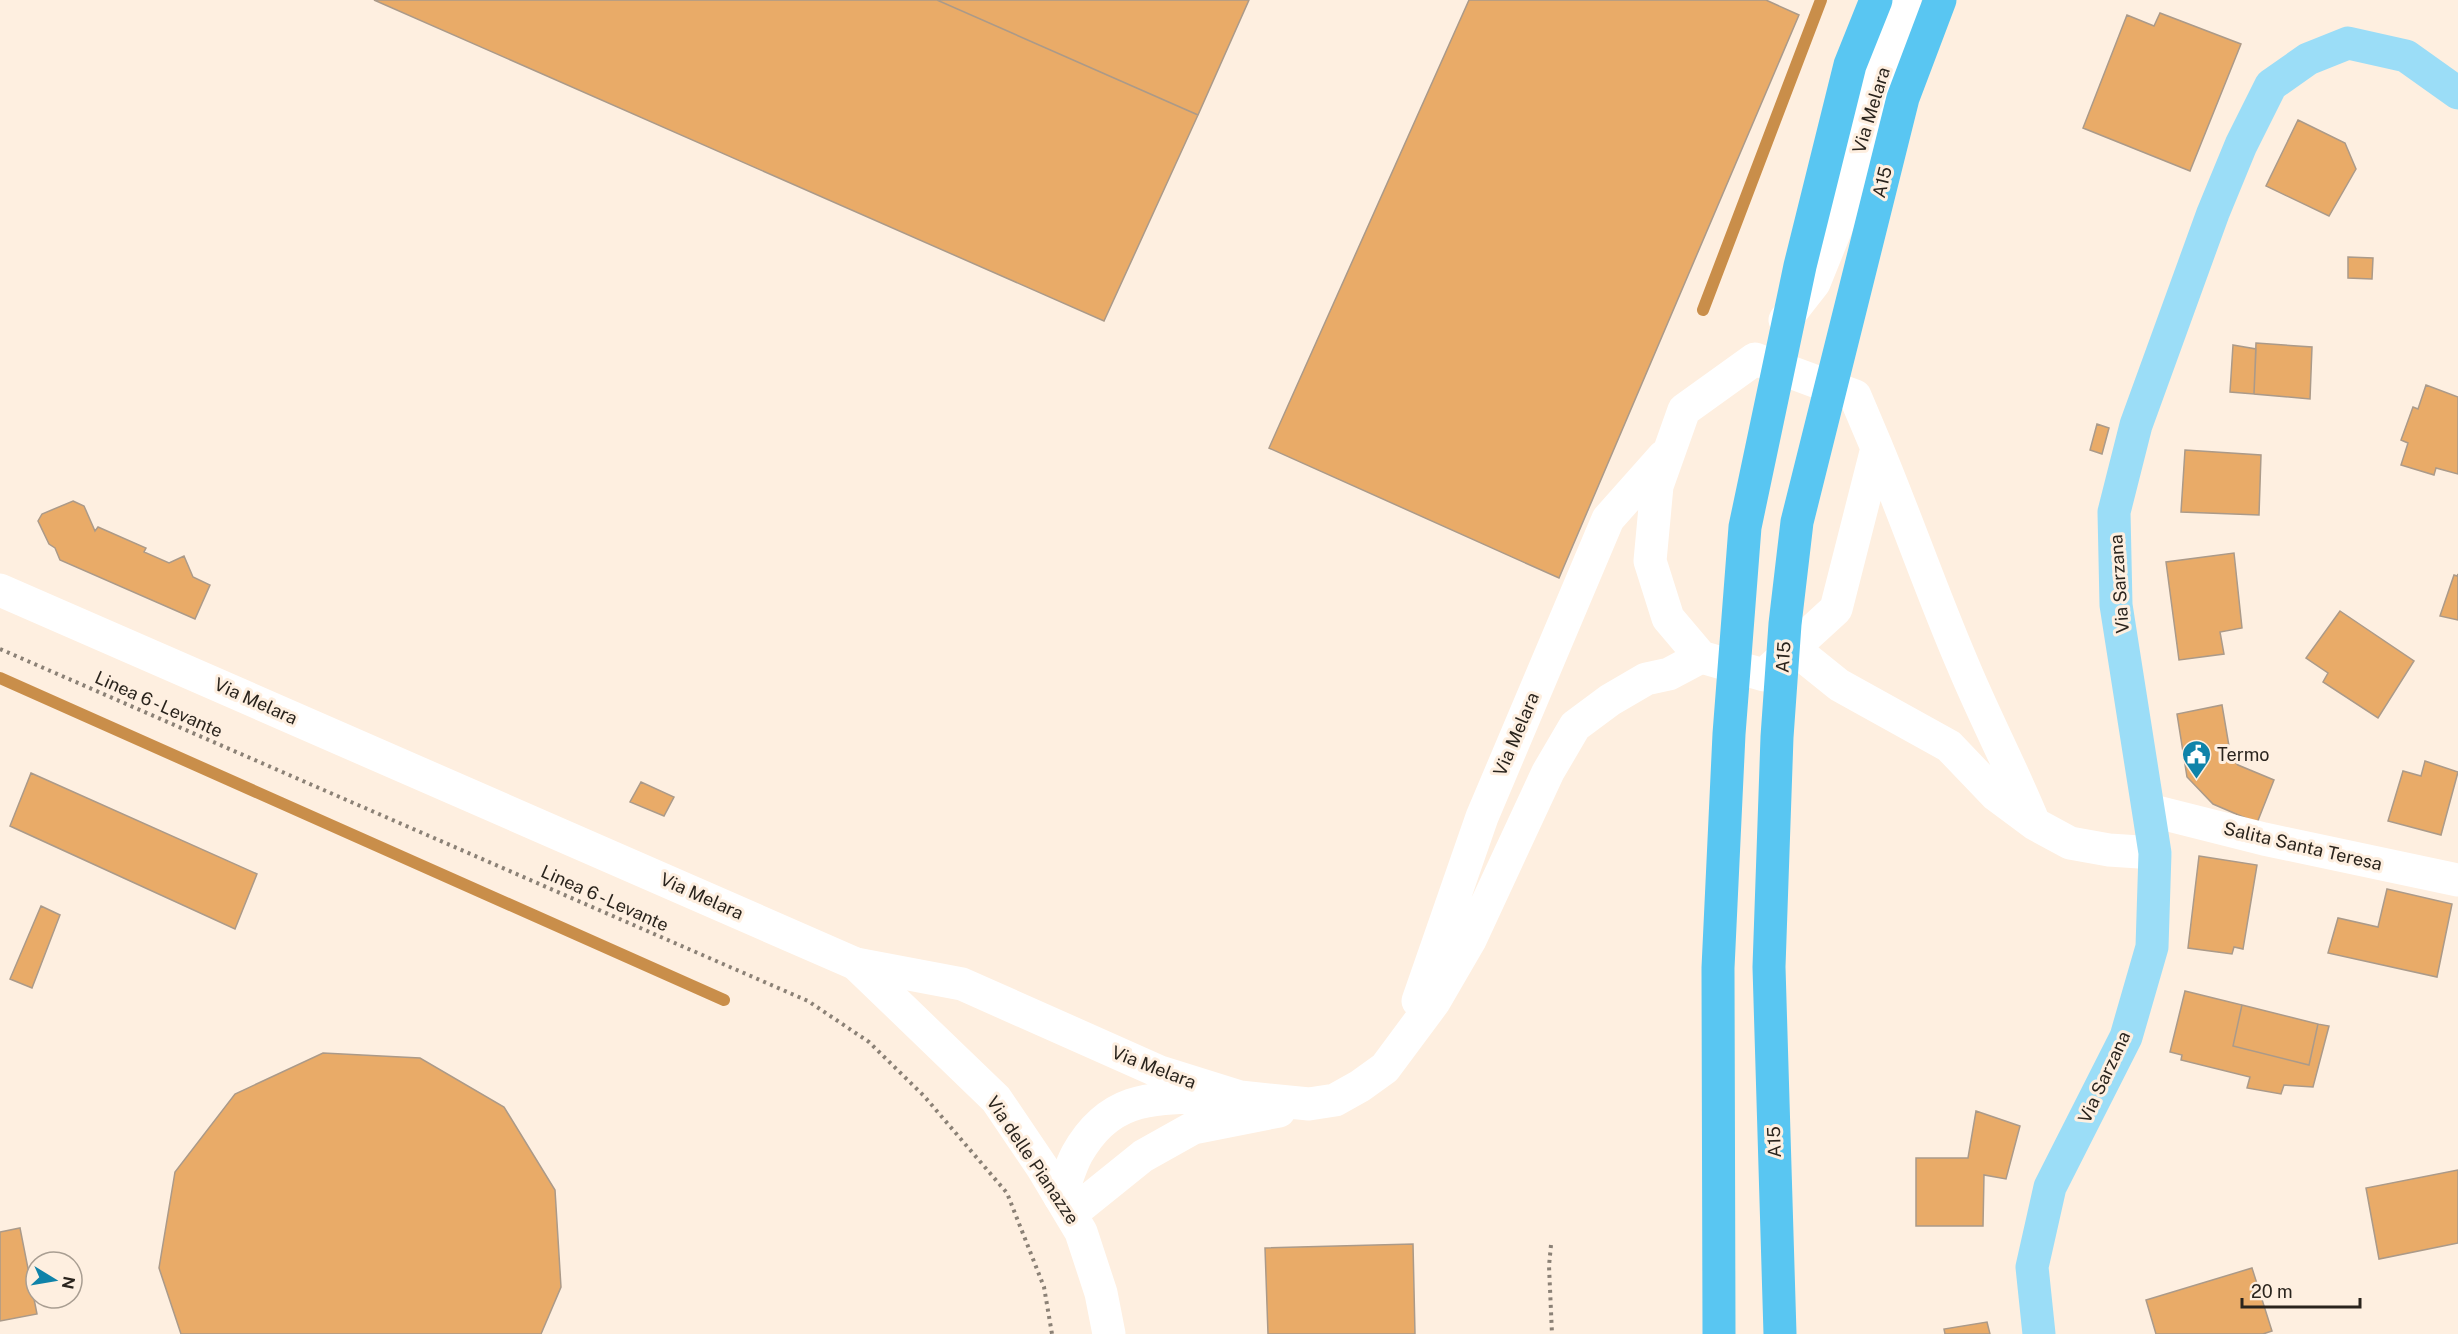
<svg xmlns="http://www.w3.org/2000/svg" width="2458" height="1334" viewBox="0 0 2458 1334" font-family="'Public Sans',sans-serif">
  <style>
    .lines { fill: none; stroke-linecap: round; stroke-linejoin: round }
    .stream { stroke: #c98e4a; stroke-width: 12 }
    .building { fill: #e9ab68; stroke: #ab9a89; stroke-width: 1.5 }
    .path { stroke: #8b8176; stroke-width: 4; stroke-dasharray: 3 4.5; stroke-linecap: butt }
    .street { stroke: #fff; stroke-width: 33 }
    .secondary { stroke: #fff; stroke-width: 33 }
    .primary { stroke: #9bddf7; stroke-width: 33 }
    .highway { stroke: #59c6f2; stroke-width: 33 }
    .labels { text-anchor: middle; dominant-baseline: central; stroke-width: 6; stroke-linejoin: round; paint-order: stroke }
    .street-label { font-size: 18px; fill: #2a241d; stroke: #feefe0 }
    .poi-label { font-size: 18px; fill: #2a241d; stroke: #feefe0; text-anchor: start }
  </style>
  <rect width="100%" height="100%" fill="#feefe0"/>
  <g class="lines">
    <!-- stream -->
    <path class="stream" d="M1703,310l118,-310
      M0,678l724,322"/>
  </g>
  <!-- building -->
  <path class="building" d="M374,0h563l261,115 -94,206z
    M937,0h312l-51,115z
    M1469,0h297l33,15 -240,563 -290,-130z
    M2160,13l81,31 -51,127 -107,-43 44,-113 27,11z
    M2298,120l47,23 11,26 -27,47 -63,-30z
    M2348,257l25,1 -1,21 -24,-1z
    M2256,343l56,4 -2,52 -56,-5z
    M2233,345l23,4 -2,45 -24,-2z
    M2426,385l32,12v77l-22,-6 -2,7 -33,-10 7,-22 -7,-3 12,-33 5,2z
    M2097,424l12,4 -7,26 -12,-4z
    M2185,450l76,5 -2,60 -78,-3z
    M73,501l11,5 11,25 3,-4 48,21 -2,4 25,11 15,-7 9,21 17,8 -15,34 -135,-59 -5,-12 -6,-4 -11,-23 4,-7z
    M2234,553l8,75 -22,4 4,22 -45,6 -13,-98z
    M2458,574v46l-18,-4 14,-41 3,1z
    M2340,611l74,50 -36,57 -55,-36 5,-9 -22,-15z
    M2222,705l9,53 7,7 36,15 -17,43 -44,-19 -26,-27 -10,-63z
    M2425,761l33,11 -17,63 -53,-14 15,-50 18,5z
    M31,773l226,101 -22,55 -225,-103z
    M641,782l33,15 -10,19 -34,-14z
    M2199,856l58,9 -14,84 -9,-2 -2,7 -44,-6z
    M2387,889l65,15 -15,73 -109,-24 10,-35 40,9z
    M41,906l19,9 -28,73 -22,-9z
    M2185,991l57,14 -9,41 76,19 9,-41 11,2 -16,61 -29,-2 -3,9 -34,-6 3,-11 -69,-17 1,-5 -12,-3z
    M2242,1005l76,19 -9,41 -76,-19z
    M323,1053l97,5 84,49 51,83 6,97 -20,47h-360l-22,-66 16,-96 60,-78z
    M1976,1111l44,15 -14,53 -22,-4 -1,51h-67v-68h52z
    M2458,1170v73l-79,16 -13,-71z
    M20,1228l17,86 -37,7v-89z
    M1413,1244l2,90h-147l-3,-86z
    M2252,1268l20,63 -9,3h-107l-10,-34z
    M1987,1322l3,12h-45l-1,-5z"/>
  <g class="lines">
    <!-- path -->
    <path class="path" d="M0,649l808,352 61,41 55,54 83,97 37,94 8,47
      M1551,1245l-2,21 3,68"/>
    <!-- street -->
    <path class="street" d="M1785,320l29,-37 25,-62 29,-106 37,-115
      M1755,359l100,37 22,52 -41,161 -72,66 -63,-18 -33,-39 -18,-57 7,-75 27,-76z
      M1877,448c30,72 55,145 86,217 22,53 49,104 71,158
      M1793,648l46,37 110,61 47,49 39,29 35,19 39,7 46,3
      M2149,810l115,29 194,41
      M856,964l106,20 198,88 80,25 69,7 26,-4 25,-14 25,-18 49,-66 36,-62 78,-168 27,-46 35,-26 36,-21 23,-5 32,-17
      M1418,1001l64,-184 126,-298 56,-63
      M1060,1197c6,-14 10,-30 17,-43 32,-57 73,-56 131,-57
      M1071,1214l72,-58 50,-28 86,-17"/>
    <!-- secondary -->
    <path class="secondary" d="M0,590l856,374 140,135 46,68 39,65 20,61 8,41"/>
    <!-- primary -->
    <path class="primary" d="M2039,1334l-7,-67 18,-80 76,-150 26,-90 3,-94 -39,-248 -2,-93 22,-87 77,-212 28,-68 30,-60 37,-26 40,-16 58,13 52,37"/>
    <!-- highway -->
    <path class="highway" d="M1719,1334l-1,-366 11,-234 16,-207 55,-261 50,-201 26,-65
      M1780,1334l-11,-367 8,-230 8,-113 12,-102 106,-424 37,-98"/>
  </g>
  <!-- icons -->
  <defs>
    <symbol id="civic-pin" viewBox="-11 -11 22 30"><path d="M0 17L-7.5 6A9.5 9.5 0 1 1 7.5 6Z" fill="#0f83a9" stroke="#feefe0"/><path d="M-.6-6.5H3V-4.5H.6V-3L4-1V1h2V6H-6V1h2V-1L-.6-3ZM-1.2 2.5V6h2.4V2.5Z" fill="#fff"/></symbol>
  </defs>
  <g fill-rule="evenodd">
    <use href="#civic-pin" x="2180" y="738" width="33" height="45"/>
  </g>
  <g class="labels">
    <!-- street labels -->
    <g class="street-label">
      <text transform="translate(1871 110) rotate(-73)">Via Melara</text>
      <text transform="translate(1882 182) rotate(-76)">A15</text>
      <text transform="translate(2119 584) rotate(-94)">Via Sarzana</text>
      <text transform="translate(1783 657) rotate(-86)">A15</text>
      <text transform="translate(256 701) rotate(24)">Via Melara</text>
      <text transform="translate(159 704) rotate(24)">Linea 6 - Levante</text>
      <text transform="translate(1516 734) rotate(-67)">Via Melara</text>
      <text transform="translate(2303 846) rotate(13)">Salita Santa Teresa</text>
      <text transform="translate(702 896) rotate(24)">Via Melara</text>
      <text transform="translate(605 898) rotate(24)">Linea 6 - Levante</text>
      <text transform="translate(1154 1067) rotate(21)">Via Melara</text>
      <text transform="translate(2104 1077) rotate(-65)">Via Sarzana</text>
      <text transform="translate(1774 1142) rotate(-92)">A15</text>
      <text transform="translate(1033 1160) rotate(56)">Via delle Pianazze</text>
    </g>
    <!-- poi labels -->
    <g class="poi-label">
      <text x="2217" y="754">Termo</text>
    </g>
  </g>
  <!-- north arrow -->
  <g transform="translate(54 1280) rotate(101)"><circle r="28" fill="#feefe0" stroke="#a99e92" stroke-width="1.5"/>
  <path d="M0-4.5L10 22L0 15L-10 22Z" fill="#0f83a9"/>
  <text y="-9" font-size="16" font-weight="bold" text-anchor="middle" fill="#2a241d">N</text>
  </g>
  <!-- scale -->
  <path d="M2242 1298v9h118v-9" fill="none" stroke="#2a241d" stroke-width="3"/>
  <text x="2251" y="1298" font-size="18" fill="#2a241d" stroke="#feefe0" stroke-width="4.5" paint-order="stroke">20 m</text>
</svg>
